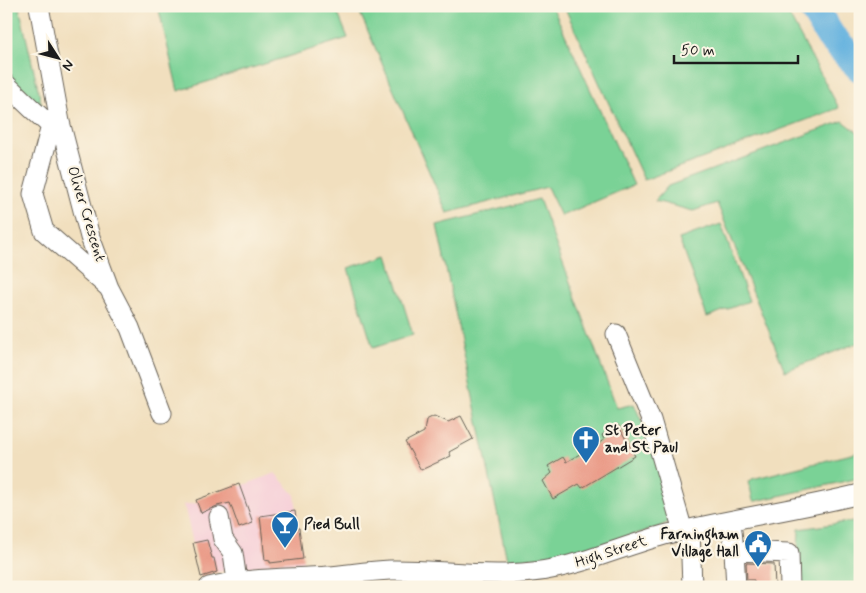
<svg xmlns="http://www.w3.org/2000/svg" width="866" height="593" viewBox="0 0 866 593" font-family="Mynerve,sans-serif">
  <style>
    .built { fill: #f6cfd8 }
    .green { fill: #7ad296; stroke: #4b7759 }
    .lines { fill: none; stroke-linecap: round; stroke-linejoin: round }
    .river { stroke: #65b2df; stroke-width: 30 }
    .building { fill: #e99582 }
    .minor-casing { stroke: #676055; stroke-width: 21 }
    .minor { stroke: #fff; stroke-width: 19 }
    .labels { text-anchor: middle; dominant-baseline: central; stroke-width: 4.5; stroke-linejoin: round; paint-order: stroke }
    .street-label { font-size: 15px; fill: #1c1c1c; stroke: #fcf5e5 }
    .poi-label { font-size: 15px; font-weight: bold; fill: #1c1c1c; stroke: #fcf5e5; text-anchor: start }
  </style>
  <rect width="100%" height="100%" fill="#fcf5e5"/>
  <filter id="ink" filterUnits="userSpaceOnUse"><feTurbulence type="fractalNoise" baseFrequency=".02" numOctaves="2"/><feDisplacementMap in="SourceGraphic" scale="10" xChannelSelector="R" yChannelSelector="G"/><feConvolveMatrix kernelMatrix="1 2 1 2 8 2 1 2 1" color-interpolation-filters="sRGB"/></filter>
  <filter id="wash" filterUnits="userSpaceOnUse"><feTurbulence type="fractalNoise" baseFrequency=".0096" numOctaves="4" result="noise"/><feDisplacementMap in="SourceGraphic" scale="20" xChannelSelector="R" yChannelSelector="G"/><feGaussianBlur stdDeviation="1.12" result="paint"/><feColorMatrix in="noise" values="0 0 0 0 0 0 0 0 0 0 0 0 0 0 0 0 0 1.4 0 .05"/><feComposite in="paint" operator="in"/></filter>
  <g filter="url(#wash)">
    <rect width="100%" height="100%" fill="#f1dfbe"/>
    <!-- built -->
    <path class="built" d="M275,473l20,22 8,68 -45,3 -41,6 -16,5 -17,-72 13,-2z"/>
    <!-- green -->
    <path class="green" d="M6,6h13l25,109 -38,-29z
      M158,6h177l13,32 -170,53z
      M357,6h195l82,179 -73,31 -14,-29 -100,26z
      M564,6h220l55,102 -195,72z
      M843,121l17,13v208l-75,29 -68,-168 -24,8 -38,-10 13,-15z
      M539,199l78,209 17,-4 12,27 31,86 -18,10 -93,28 -59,5 -70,-335z
      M721,224l28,77 -42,16 -28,-78z
      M388,255l25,80 -40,13 -25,-80z
      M860,452v26l-104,23h-3l-4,-19 3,-3z
      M860,520v67h-64l3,-58z"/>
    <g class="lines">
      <!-- river -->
      <path class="river" d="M812,6l19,31 29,30"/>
    </g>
    <g id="blocks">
      <!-- building -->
      <path class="building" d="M434,416l14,6 13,-6 12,23 -24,13 2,4 -30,14 -16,-28 19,-10 2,-12z
        M618,425l17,31 -53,32 -3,-4 -26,15 -10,-18 9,-8 -4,-7 15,-9 3,5 38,-22 -2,-5z
        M239,484l14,39 -14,5 -9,-25 -13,3 -16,7 -5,-13z
        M295,511l2,17h2l4,31 -33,4v-2l-5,-1 -5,-44z
        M207,540l5,18h2l3,14 -16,5 -8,-34z
        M746,563l28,1 1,23h-21v-7h-7z"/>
    </g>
  </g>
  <g filter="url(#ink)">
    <use href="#blocks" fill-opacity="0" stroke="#676055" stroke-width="1"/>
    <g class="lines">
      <defs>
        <path id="minor" d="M39,6l21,116 30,115 19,51 21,40 32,85
          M6,84l25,24 20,18
          M51,126l-18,68 11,37 63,55
          M616,334l35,86 32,111
          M219,517l4,22 10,14 4,28
          M731,521l3,30 55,2 1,34
          M690,529l2,58
          M734,551l2,36
          M209,587c41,-10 79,-8 120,-11 21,-2 41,-5 61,-6 44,-1 88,7 132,3 50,-3 94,-25 142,-38 64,-16 131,-25 196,-41"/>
      </defs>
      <!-- minor casing -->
      <use href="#minor" class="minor-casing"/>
      <!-- minor -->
      <use href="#minor" class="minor"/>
    </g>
  </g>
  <!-- icons -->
  <defs>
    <symbol id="church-pin" viewBox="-11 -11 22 30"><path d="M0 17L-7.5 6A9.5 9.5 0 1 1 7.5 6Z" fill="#1f6fb2" stroke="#fcf5e5"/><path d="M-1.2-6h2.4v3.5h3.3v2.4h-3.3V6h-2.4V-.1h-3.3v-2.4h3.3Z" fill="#fff"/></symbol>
    <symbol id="bar-pin" viewBox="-11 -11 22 30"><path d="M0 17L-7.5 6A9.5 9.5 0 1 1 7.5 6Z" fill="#1f6fb2" stroke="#fcf5e5"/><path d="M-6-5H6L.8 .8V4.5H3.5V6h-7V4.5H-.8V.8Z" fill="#fff"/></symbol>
    <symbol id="civic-pin" viewBox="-11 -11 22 30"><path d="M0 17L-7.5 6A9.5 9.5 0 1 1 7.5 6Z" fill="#1f6fb2" stroke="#fcf5e5"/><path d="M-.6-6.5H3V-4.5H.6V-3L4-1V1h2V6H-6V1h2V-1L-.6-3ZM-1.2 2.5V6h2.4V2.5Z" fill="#fff"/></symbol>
  </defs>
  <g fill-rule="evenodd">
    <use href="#church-pin" x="570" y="424" width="32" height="43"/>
    <use href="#bar-pin" x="269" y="509" width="32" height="43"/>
    <use href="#civic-pin" x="742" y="528" width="32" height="43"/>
  </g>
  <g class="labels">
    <!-- street labels -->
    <g class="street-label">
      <text transform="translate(86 214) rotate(73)">Oliver Crescent</text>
      <text transform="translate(611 552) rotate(-18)">High Street</text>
    </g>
    <!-- poi labels -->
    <g class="poi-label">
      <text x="605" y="431">St Peter<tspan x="605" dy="17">and St Paul</tspan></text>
      <text x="304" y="525">Pied Bull</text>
      <text x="739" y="535" text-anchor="end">Farningham<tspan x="739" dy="17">Village Hall</tspan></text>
    </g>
  </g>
  <!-- margin -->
  <rect width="866" height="593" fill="none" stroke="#fcf5e5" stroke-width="25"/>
  <!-- north arrow -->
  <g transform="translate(58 58) rotate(126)" stroke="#fcf5e5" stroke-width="4" paint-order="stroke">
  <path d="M0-4L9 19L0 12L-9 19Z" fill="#1c1c1c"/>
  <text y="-8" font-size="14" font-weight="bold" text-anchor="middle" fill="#1c1c1c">N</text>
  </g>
  <!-- scale -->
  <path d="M674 55v8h124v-8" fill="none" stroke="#1c1c1c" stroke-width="2.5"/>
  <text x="681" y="55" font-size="15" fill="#1c1c1c" stroke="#fcf5e5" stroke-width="4" paint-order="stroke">50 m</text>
</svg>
